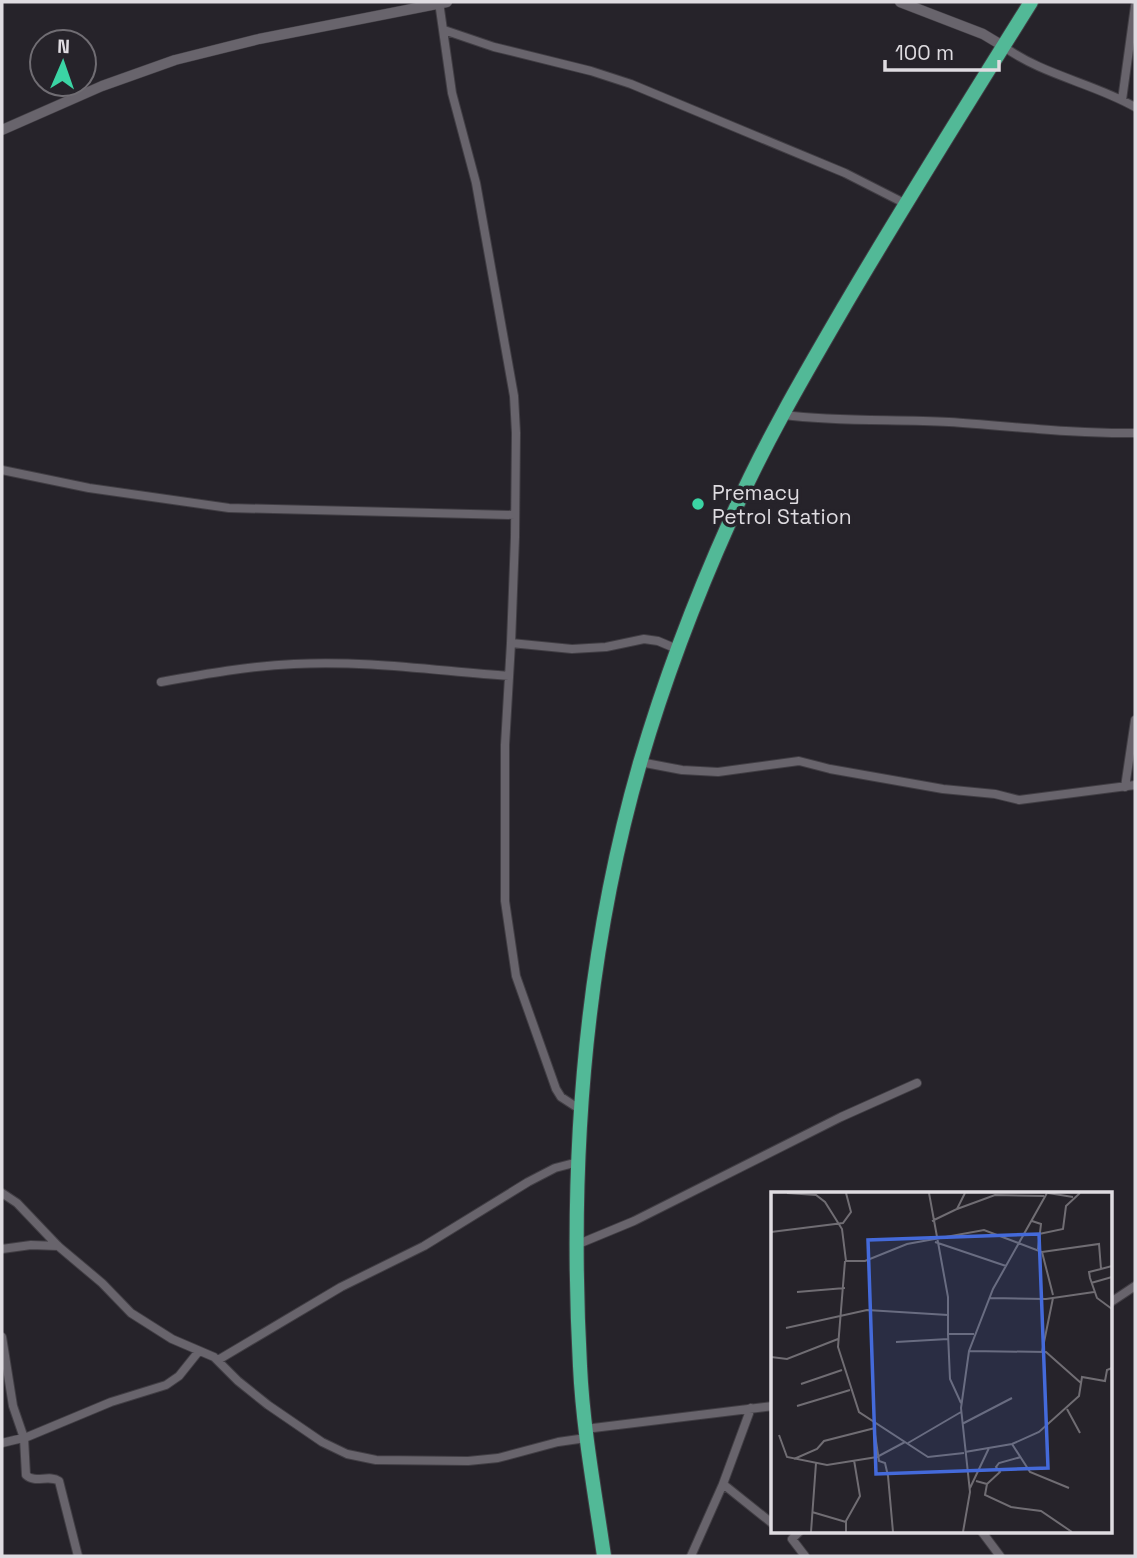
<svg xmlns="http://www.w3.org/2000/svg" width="1137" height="1558" viewBox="0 0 1137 1558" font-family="'Space Grotesk',sans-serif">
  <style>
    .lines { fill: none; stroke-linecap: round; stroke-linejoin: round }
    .minor-casing { stroke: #413e44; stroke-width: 10 }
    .tertiary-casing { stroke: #413e44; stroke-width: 11 }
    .trunk-casing { stroke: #413e44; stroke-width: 16 }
    .minor { stroke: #68646c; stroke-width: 8 }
    .tertiary { stroke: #68646c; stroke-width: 10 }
    .trunk { stroke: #52b997; stroke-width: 14 }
    .poi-dot { fill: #3bd4a4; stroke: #26232a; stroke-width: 2.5 }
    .labels { text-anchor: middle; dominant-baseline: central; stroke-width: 7; stroke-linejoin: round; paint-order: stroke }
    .poi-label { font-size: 21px; fill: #dfdce1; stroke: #26232a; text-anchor: start }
    .inset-road { fill: none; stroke: #706d73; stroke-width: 2 }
    .view { fill: #446ada; fill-opacity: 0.15; stroke: #446ada; stroke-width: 3.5 }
    .inset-edge { fill: none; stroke: #dfdce1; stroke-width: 3.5 }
  </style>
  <rect width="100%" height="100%" fill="#26232a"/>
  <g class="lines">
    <defs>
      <path id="minor" d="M439,2l13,91 24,90 38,213 2,37 -1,104 -4,106 61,6 34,-2 38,-8 14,2 19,8
        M444,30l50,17 97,24 40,13 214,89 61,31
        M1003,46c39,29 90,37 132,61
        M1122,100l13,-94
        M784,415c54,7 110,4 165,7 62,4 124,12 186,11
        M2,470l87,18 140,20 286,7
        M511,643l-6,102v156l11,75 40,113 5,8 20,13
        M161,682c44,-8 88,-16 133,-18 71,-4 144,7 215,12
        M640,762l42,8 36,2 81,-11 31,8 113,20 52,5 24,6 116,-15
        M1125,787l10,-67
        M2,1193l15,10 41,43 44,37 29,30 41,26 42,18 24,24 30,24 54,37 25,12 29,6 92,1 30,-3 60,-16 28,-4
        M576,1245l58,-24 207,-104 76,-34
        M2,1249l29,-4 27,1
        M1111,1302l24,-16
        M2,1337l11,69 11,32 2,37c9,9 23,-1 33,6l19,75
        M218,1360l123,-73 83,-41 104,-64 27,-14 23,-6
        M585,1429l188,-23
        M2,1443l25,-6 84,-35 55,-17 13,-9 20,-25
        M723,1484l50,40
        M799,1532l-7,7 13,17
        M982,1532l18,24
        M691,1556l32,-72 28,-76"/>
      <path id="tertiary" d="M900,2l83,32 20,12
        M2,130l100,-44 73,-26 84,-21 188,-37"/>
      <path id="trunk" d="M604,1556c-9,-63 -21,-126 -24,-190 -11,-202 4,-408 60,-603 24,-82 55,-164 90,-242 33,-76 76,-149 118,-221 59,-100 121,-199 183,-298"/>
    </defs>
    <!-- minor casing -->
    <use href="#minor" class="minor-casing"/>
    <!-- tertiary casing -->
    <use href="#tertiary" class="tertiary-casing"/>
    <!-- trunk casing -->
    <use href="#trunk" class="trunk-casing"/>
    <!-- minor -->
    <use href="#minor" class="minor"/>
    <!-- tertiary -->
    <use href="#tertiary" class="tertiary"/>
    <!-- trunk -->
    <use href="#trunk" class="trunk"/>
  </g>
  <!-- markers -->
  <circle class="poi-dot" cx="698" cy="504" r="7"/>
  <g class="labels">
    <!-- poi labels -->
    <g class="poi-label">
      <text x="712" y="492">Premacy<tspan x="712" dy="24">Petrol Station</tspan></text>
    </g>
  </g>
  <!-- overview -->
  <g transform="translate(771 1192)">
    <rect width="341" height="341" fill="#26232a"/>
    <path class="inset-road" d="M16,1l29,2 9,7 17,27 4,32h19l42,-17 77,-14 58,22 11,43M158,1l19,104v37h26M277,1l25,4M186,17l38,-14 49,1M161,29l25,-12 8,-16M261,29l9,3 -3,25M0,40l72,-9 8,-11 -5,-19M268,42l24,-5 3,-23 14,-13M164,50l71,24M271,60l57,-8 2,25 11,-3M74,69l-7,86 21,65 69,45 36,-4M330,77l-12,3 1,6 7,20 15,11M320,91l21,-6M26,100l48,-4M219,106l56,1 48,-7M15,136l81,-18 81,5M177,142l2,45 11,24M125,150l52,-3M198,159l77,1 35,31M271,160l11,-54M0,165l16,2 51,-20M30,192l41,-14M26,214l53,-16M296,217l13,24M191,232l50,-26M103,236l5,33 6,2 3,13 5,56M8,243l8,22 40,8 50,-8 28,-15M137,251l53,-31M241,252l18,28 39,16M194,260l47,-8 27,-12 40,-36 3,-19 23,4 2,-11 5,-2M23,267l23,-10 7,-8 51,-13M205,289l11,3 -2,11 26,12 30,4 31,21M216,292l13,-12 -4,-5 3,-4 22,-6M199,296l19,-40M41,320l34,10M40,340l5,-69M75,340v-11l14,-25 -6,-36M192,340l7,-40 -9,-84 8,-57 24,-62 54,-96"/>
    <path class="view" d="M268,42l9,234 -172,6 -8,-234z"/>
    <rect width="341" height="341" class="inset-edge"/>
  </g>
  <!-- border -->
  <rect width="1137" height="1558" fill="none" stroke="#dfdce1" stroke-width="7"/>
  <!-- north arrow -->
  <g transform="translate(63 63) rotate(2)"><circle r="33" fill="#26232a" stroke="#706d73" stroke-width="2"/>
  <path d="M0-5L12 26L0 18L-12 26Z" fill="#3bd4a4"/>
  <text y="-10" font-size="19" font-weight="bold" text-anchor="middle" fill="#dfdce1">N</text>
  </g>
  <!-- scale -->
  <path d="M885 60v10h114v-10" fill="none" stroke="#dfdce1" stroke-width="3.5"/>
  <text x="895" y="60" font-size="21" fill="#dfdce1" stroke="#26232a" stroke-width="5" paint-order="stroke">100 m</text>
</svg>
